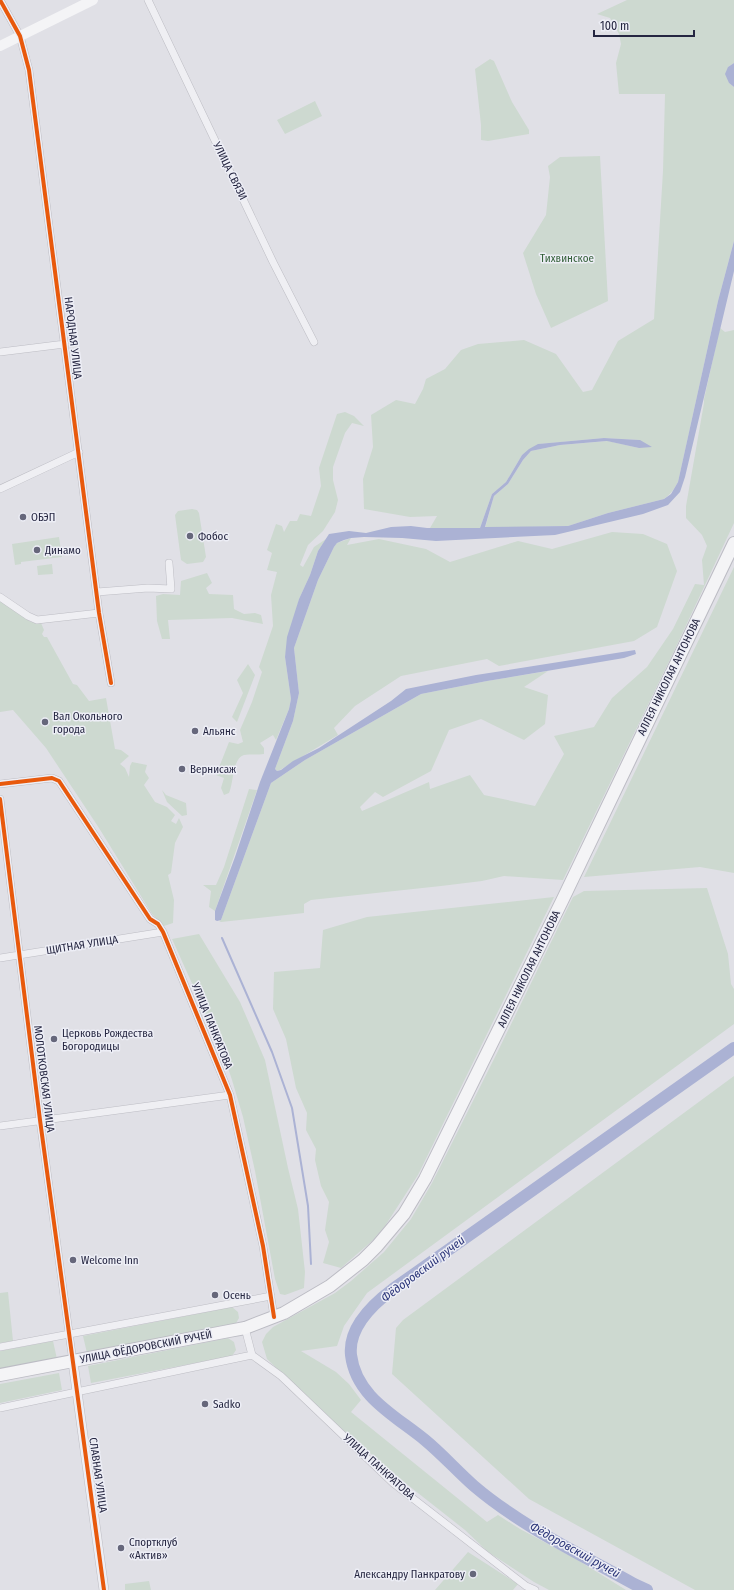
<svg xmlns="http://www.w3.org/2000/svg" width="734" height="1590" viewBox="0 0 734 1590" font-family="'Fira Sans Condensed',sans-serif">
  <style>
    .green { fill: #cdd9d0 }
    .water { fill: #abb2d4 }
    .lines { fill: none; stroke-linecap: round; stroke-linejoin: round }
    .stream { stroke: #abb2d4; stroke-width: 2 }
    .river { stroke: #abb2d4; stroke-width: 12 }
    .minor-casing { stroke: #bdbdc4; stroke-width: 8 }
    .tertiary-casing { stroke: #bdbdc4; stroke-width: 10 }
    .primary-casing { stroke: #bcbcc4; stroke-width: 14 }
    .minor { stroke: #efeff3; stroke-width: 7 }
    .tertiary { stroke: #efeff3; stroke-width: 9 }
    .secondary { stroke: #f4f4f6; stroke-width: 10 }
    .primary { stroke: #f4f4f6; stroke-width: 12 }
    .cycleway-casing { stroke: #edeef6; stroke-width: 6 }
    .cycleway { stroke: #e8590c; stroke-width: 4 }
    .poi-dot { fill: #66677b; stroke: #edeef6; stroke-width: 1.5 }
    .labels { text-anchor: middle; dominant-baseline: central; stroke-width: 3; stroke-linejoin: round; paint-order: stroke }
    .street-label { font-size: 11px; fill: #252641; stroke: #edeef6 }
    .park-label { font-size: 11px; fill: #315e36; stroke: #edeef6 }
    .poi-label { font-size: 11px; fill: #252641; stroke: #edeef6; text-anchor: start }
    .water-label { font-size: 12px; font-style: italic; fill: #2b3579; stroke: #edeef6 }
  </style>
  <rect width="100%" height="100%" fill="#e0e0e6"/>
  <!-- green -->
  <path class="green" d="M627,0h107v63l-6,4 1,16 5,4v154l-16,60 -40,181c-4,7 -7,12 -14,17l-56,14 -40,13 -83,2 9,-32 14,-12 15,-24 8,-9 29,-6 48,-4 31,7 1,-8 -36,-2 -65,6 -17,11 -16,27 -14,12 -12,34h-50l7,-12 -27,1 -46,-8 -1,-30 10,-32 -2,-32 25,-15 19,4 8,-15 3,-10 19,-10 16,-19 17,-6 46,-4 32,14 27,38 9,-2 26,-49 36,-22 9,-148 2,-77h-46l-3,-31 5,-19 -2,-10 -9,-16 -13,-4z
    M490,59l4,2 18,41 17,28v4l-41,7 -7,-1v-15l-6,-56z
    M315,101l7,15 -37,18 -8,-14z
    M600,156l8,145 -57,27 -15,-34 -13,-41 23,-38 4,-38 -2,-11 12,-9z
    M720,328l5,4 9,-2v193l-59,126 -112,231 -59,-4 -22,5 -41,5 -130,14 -7,4v9l-83,9 -2,-1 2,-1 50,-137 34,-23 116,-66 66,-13 61,-10 -24,16 24,8 -3,29 -21,16 -43,-21 -32,11 -18,41 -48,26 -8,-5 -15,15 2,4 67,-29 1,7 40,-14 14,20 51,11 29,-52 -10,-18 40,-9 18,-29 35,-31 26,-38 22,-45 9,1 -2,-25 5,-14 -5,-11 -16,-17v-12l18,-103v-4z
    M345,412l9,4 10,10 -12,-3 -7,10 -12,34v13l5,20 -3,12 -12,19 -15,14 -8,20 3,2 11,-20 12,-8 -8,12 -8,24 -11,24 -14,58 6,42 -2,10 -13,31 -3,-5 -13,8 4,5v6c-6,1 -14,0 -20,1 -12,4 -10,27 -15,38l-5,2 -3,-7 3,-10 -8,-3 13,-33 9,2 5,-2 -3,-12 12,-28 10,-30 -3,-5 14,-41 -2,-31 6,-23 -10,-2 5,-17 -5,-3 9,-26 6,2 2,6 6,-11h7l3,-7 11,2 10,-30 -2,-18 18,-54z
    M192,509l5,1 2,3 7,44 -3,5 -16,2 -6,-4 -6,-45 3,-4z
    M612,532l31,2 24,10 10,27 -20,56 -23,14 -135,25 -12,-7 -86,17 -46,30 -21,22 4,7 -58,35 -3,1 -2,-2 18,-48 6,-28 -5,-45 24,-68 16,-33 3,-4 14,-5 -4,7 32,-6 47,10 24,13 68,-21 34,8z
    M59,537l3,20 -41,5v2l-6,1 -3,-21z
    M52,564l1,10 -15,1 -1,-9z
    M734,567v306l-34,-6 -116,10z
    M207,573l5,10 -6,5 3,6 24,1 1,14 10,5 11,-1 6,2 2,9 -31,-6 -64,2 2,19h-8l-5,-18 -1,-25 7,-2 17,1 1,-14z
    M0,601l31,21 10,1 3,7 -2,4 2,3h3l26,47 4,1 12,16 17,-3 9,51 6,1 8,6 -9,8 5,4 4,9 1,-11 2,-4 15,3 -2,7 4,6 -5,7 11,17 12,5 8,8 -4,6 5,3 3,-6 4,9 -8,16 -4,30 -3,2 6,25 -1,23 -9,3 -12,-12 -53,-86 -53,-80 -33,-38 -13,2z
    M248,664l7,11 -18,47 -5,-5 11,-24 -6,-13z
    M249,789l8,1 -42,121 -6,-4 2,-16 -8,-6h13l8,-18z
    M162,790l4,5 20,8 1,12 -5,1 -15,-14z
    M707,888l21,66 3,30 3,5v35l-367,269 -23,33 -7,20 -36,5 35,21 13,12 12,16 -10,12 136,110 11,-7 22,14 56,30 50,31h-77l-15,-8 -46,-30 -23,-22 -61,-48 -81,-69 -56,-54 -5,-17 4,-8 7,-7 62,-34 16,-12 33,-29 27,-33 21,-36 66,-132 75,-154 11,-6z
    M554,897l-136,278 -33,51 -13,15 -31,27 -18,-5 6,-21 -4,-12 4,-28 -8,-16 -6,-26 1,-11 -10,-19 1,-17 -11,-25 -10,-49 -13,-30 1,-37 46,-4 3,-38 44,-13z
    M199,934l41,68 25,58 23,108 10,41 7,63 -1,16 -19,7 -5,-1 -5,-15 -20,-108 -12,-54 -11,-37 -10,-30 -50,-111z
    M734,1076v514h-39l-166,-91 -137,-125 4,-46 7,-8z
    M8,1292l5,49 -13,2v-50z
    M232,1307l6,5 1,6 -4,7 -148,28 -4,-17z
    M228,1338l6,4 2,8 -4,6 -141,27 -3,-17z
    M53,1341l4,18 -57,10v-18z
    M59,1373l3,17 -62,13v-19z
    M468,1552l50,32 -5,6h-78z
    M149,1581l2,9h-26v-6z"/>
  <!-- water -->
  <path class="water" d="M734,63v24l-5,-4 -4,-9 3,-7z
    M734,241v30l-49,206 -5,15 -12,13 -25,9 -88,21 -119,6 -34,-3 -38,-1 -13,1 -7,2 -7,3 -3,4 -16,33 -24,68 5,45 -6,28 -18,48 2,2 4,-1 12,-9 26,-13 72,-47 15,-12 70,-14 159,-25 1,4 -12,4 -137,23 -66,13 -116,66 -34,23 -50,137 -4,1 -2,-1v-9l20,-54 25,-75 29,-73 2,-10 -6,-42 2,-20 12,-38 11,-24 8,-24 11,-17 20,-3 17,2 25,-6 20,-1 16,2h53l12,-34 14,-12 16,-27 7,-6 9,-5 66,-6 36,2 12,7 -13,1 -32,-7 -47,4 -29,6 -8,9 -15,24 -14,12 -9,31 83,-1 40,-13 56,-14 7,-5 7,-12 40,-181z"/>
  <g class="lines">
    <!-- stream -->
    <path class="stream" d="M222,938l50,114 20,56 16,98 3,58"/>
    <!-- river -->
    <path class="river" d="M647,1590l-13,-6c-54,-30 -113,-58 -160,-98 -17,-15 -32,-32 -49,-46 -29,-24 -69,-43 -74,-85 -3,-28 22,-51 42,-66l341,-241"/>
    <defs>
      <path id="minor" d="M0,0l20,36 9,34 70,543 12,70
        M148,0l125,262 41,80
        M0,352l65,-8
        M0,489l79,-37
        M97,592l51,-4 23,1 -2,-26
        M0,597l28,19 9,4 62,-7
        M0,784l52,-6 7,3 91,138 8,5 5,8 67,163 33,151 11,71
        M0,799l40,321 33,242
        M0,958l163,-26
        M0,1126l230,-31
        M245,1328l7,27 29,21 112,107 133,103 9,4
        M0,1347l271,-51
        M0,1408l252,-53"/>
      <path id="tertiary" d="M73,1362l31,228"/>
      <path id="primary" d="M0,1375l229,-44 16,-3 39,-15 46,-27 33,-26 14,-14 27,-32 21,-35 137,-278 172,-358"/>
    </defs>
    <!-- minor casing -->
    <use href="#minor" class="minor-casing"/>
    <!-- tertiary casing -->
    <use href="#tertiary" class="tertiary-casing"/>
    <!-- primary casing -->
    <use href="#primary" class="primary-casing"/>
    <!-- minor -->
    <use href="#minor" class="minor"/>
    <!-- tertiary -->
    <use href="#tertiary" class="tertiary"/>
    <!-- secondary -->
    <path class="secondary" d="M0,46l93,-46"/>
    <!-- primary -->
    <use href="#primary" class="primary"/>
    <defs>
      <path id="cycleway" d="M0,0l20,36 9,34 70,543 12,70
        M0,784l52,-6 7,3 91,138 8,5 5,8 67,163 33,151 11,71
        M0,799l40,321 64,470"/>
    </defs>
    <!-- cycleway casing -->
    <use href="#cycleway" class="cycleway-casing"/>
    <!-- cycleway -->
    <use href="#cycleway" class="cycleway"/>
  </g>
  <!-- markers -->
  <g class="poi-dot">
    <circle cx="23" cy="517" r="4"/>
    <circle cx="190" cy="536" r="4"/>
    <circle cx="37" cy="550" r="4"/>
    <circle cx="45" cy="722" r="4"/>
    <circle cx="195" cy="731" r="4"/>
    <circle cx="182" cy="769" r="4"/>
    <circle cx="54" cy="1039" r="4"/>
    <circle cx="73" cy="1260" r="4"/>
    <circle cx="215" cy="1295" r="4"/>
    <circle cx="205" cy="1404" r="4"/>
    <circle cx="121" cy="1548" r="4"/>
    <circle cx="473" cy="1574" r="4"/>
  </g>
  <g class="labels">
    <!-- street labels -->
    <g class="street-label">
      <text transform="translate(230 171) rotate(64)">УЛИЦА СВЯЗИ</text>
      <text transform="translate(73 338) rotate(83)">НАРОДНАЯ УЛИЦА</text>
      <text transform="translate(669 677) rotate(-64)">АЛЛЕЯ НИКОЛАЯ АНТОНОВА</text>
      <text transform="translate(82 945) rotate(-9)">ЩИТНАЯ УЛИЦА</text>
      <text transform="translate(529 969) rotate(-64)">АЛЛЕЯ НИКОЛАЯ АНТОНОВА</text>
      <text transform="translate(212 1026) rotate(68)">УЛИЦА ПАНКРАТОВА</text>
      <text transform="translate(44 1079) rotate(83)">МОЛОТКОВСКАЯ УЛИЦА</text>
      <text transform="translate(146 1347) rotate(-11)">УЛИЦА ФЁДОРОВСКИЙ РУЧЕЙ</text>
      <text transform="translate(379 1467) rotate(42)">УЛИЦА ПАНКРАТОВА</text>
      <text transform="translate(98 1475) rotate(82)">СЛАВНАЯ УЛИЦА</text>
    </g>
    <!-- park labels -->
    <g class="park-label">
      <text x="567" y="258">Тихвинское</text>
    </g>
    <!-- poi labels -->
    <g class="poi-label">
      <text x="31" y="517">ОБЭП</text>
      <text x="198" y="536">Фобос</text>
      <text x="45" y="550">Динамо</text>
      <text x="53" y="716">Вал Окольного<tspan x="53" dy="13">города</tspan></text>
      <text x="203" y="731">Альянс</text>
      <text x="190" y="769">Вернисаж</text>
      <text x="62" y="1033">Церковь Рождества<tspan x="62" dy="13">Богородицы</tspan></text>
      <text x="81" y="1260">Welcome Inn</text>
      <text x="223" y="1295">Осень</text>
      <text x="213" y="1404">Sadko</text>
      <text x="129" y="1542">Спортклуб<tspan x="129" dy="13">«Актив»</tspan></text>
      <text x="465" y="1574" text-anchor="end">Александру Панкратову</text>
    </g>
    <!-- water labels -->
    <g class="water-label">
      <text transform="translate(423 1269) rotate(-37)">Фёдоровский ручей</text>
      <text transform="translate(575 1550) rotate(29)">Фёдоровский ручей</text>
    </g>
  </g>
  <!-- scale -->
  <path d="M594 30v6h100v-6" fill="none" stroke="#252641" stroke-width="2"/>
  <text x="600" y="30" font-size="12" fill="#252641" stroke="#edeef6" stroke-width="3" paint-order="stroke">100 m</text>
</svg>
